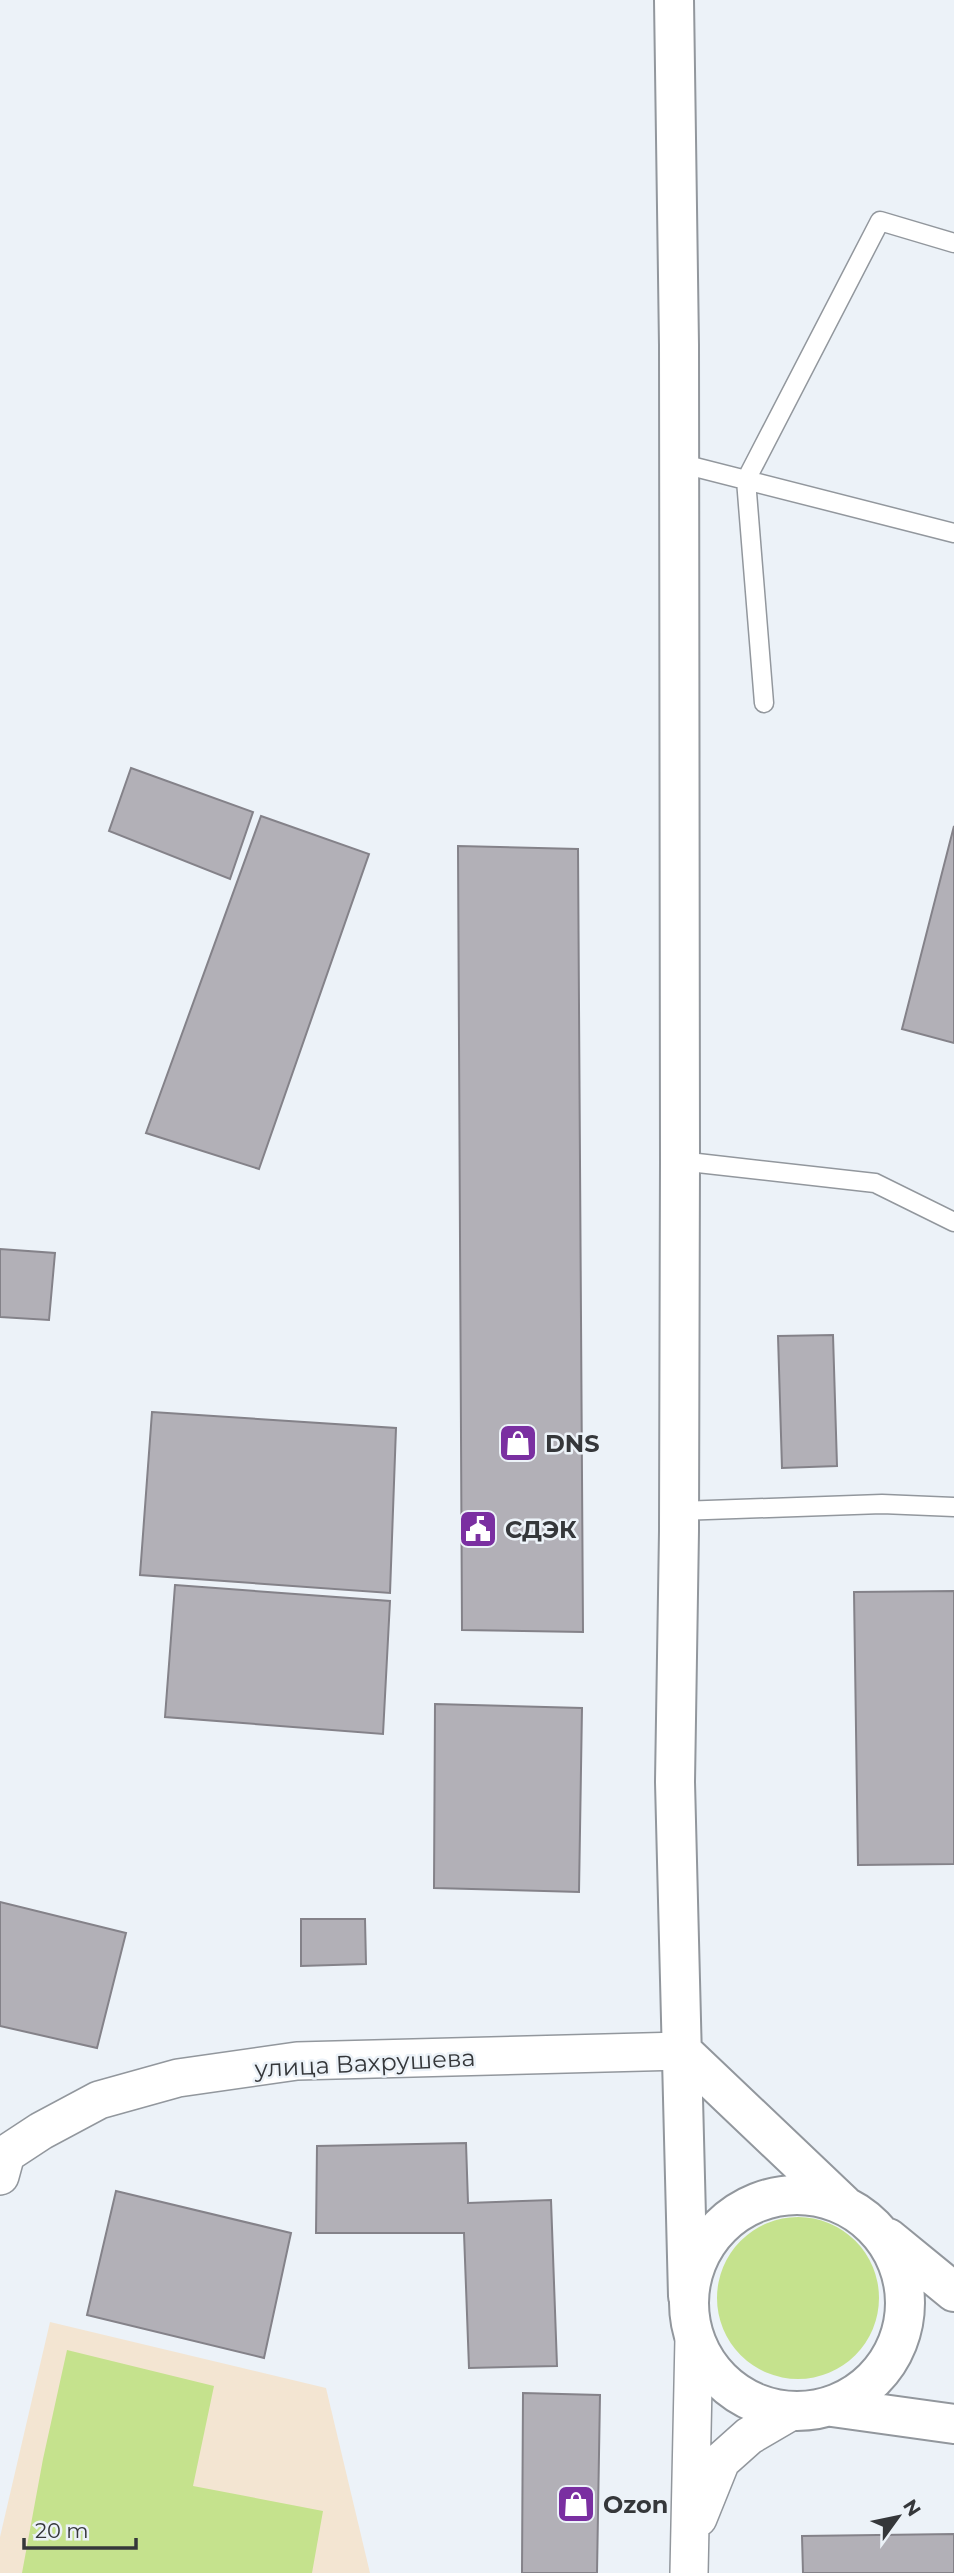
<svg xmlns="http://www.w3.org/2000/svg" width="954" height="2573" viewBox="0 0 954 2573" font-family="Montserrat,sans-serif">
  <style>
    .education { fill: #f3e5d2 }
    .green { fill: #c5e28d }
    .building { fill: #b2b0b7; stroke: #848289; stroke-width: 2 }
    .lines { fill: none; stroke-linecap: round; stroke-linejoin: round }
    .lane-casing { stroke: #92979d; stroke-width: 21 }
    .street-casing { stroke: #92979d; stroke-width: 40 }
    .primary-casing { stroke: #92979d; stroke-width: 42 }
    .lane { stroke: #fff; stroke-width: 18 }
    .street { stroke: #fff; stroke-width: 37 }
    .primary { stroke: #fff; stroke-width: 38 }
    .labels { text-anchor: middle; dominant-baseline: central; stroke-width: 5; stroke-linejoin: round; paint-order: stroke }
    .poi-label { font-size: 24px; font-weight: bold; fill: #35373a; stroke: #ecf2f8; text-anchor: start }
    .street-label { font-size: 24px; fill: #35373a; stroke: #ecf2f8 }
  </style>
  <rect width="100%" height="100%" fill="#ecf2f8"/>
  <!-- education -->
  <path class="education" d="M50,2322l276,66 44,185h-370v-36z"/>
  <!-- green -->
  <path class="green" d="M717 2298a81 81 0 1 1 162 0a81 81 0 1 1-162 0Z
    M67,2350l147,36 -21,100 130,25 -11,62h-290l21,-114z"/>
  <!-- building -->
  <path class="building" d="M131,768l122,44 -23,67 -121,-48z
    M261,816l108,38 -110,315 -113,-36z
    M954,826v217l-52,-14z
    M458,846l120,3 5,783 -121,-2z
    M0,1249l55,4 -6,67 -49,-3z
    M833,1335l4,131 -55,2 -4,-132z
    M152,1412l244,16 -6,165 -250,-18z
    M175,1585l215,16 -7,133 -218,-17z
    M954,1591v273l-96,1 -4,-273z
    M435,1704l147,4 -3,184 -145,-4z
    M0,1902l126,31 -29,115 -97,-22z
    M301,1919h64l1,45 -65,2z
    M466,2143l2,60 83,-3 6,166 -88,2 -5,-135h-148l1,-87z
    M116,2191l175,42 -27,125 -177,-43z
    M523,2393l77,2 -3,178h-75z
    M954,2534v39h-151l-1,-37z"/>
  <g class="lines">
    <defs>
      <path id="lane" d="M679,463l275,70
        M764,703l-18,-223 134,-259 74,22
        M680,1161l195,22 79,39
        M679,1511l203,-7 72,3"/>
      <path id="street" d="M0,2176l6,-22 35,-23 58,-31 79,-22 119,-17 385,-10
        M698,2518l23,-57 28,-25 41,-24
        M689,2573l5,-235"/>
      <path id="primary" d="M674,0l5,345 1,816 -1,370 -4,251 13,514
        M682,2051l161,153
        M689 2303a108 108 0 1 1 216 0a108 108 0 1 1-216 0Z
        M888,2238l66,54
        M832,2407l122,17"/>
    </defs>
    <!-- lane casing -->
    <use href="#lane" class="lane-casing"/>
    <!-- street casing -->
    <use href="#street" class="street-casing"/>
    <!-- primary casing -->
    <use href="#primary" class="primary-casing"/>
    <!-- lane -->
    <use href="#lane" class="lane"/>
    <!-- street -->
    <use href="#street" class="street"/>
    <!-- primary -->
    <use href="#primary" class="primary"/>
  </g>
  <!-- icons -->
  <defs>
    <symbol id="shop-square" viewBox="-11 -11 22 22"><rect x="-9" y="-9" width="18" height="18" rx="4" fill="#7a2fa1" stroke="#ecf2f8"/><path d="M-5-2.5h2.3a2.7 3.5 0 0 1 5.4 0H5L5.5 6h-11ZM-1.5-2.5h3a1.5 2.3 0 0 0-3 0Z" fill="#fff"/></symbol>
    <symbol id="civic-square" viewBox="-11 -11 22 22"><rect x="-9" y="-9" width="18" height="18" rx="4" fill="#7a2fa1" stroke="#ecf2f8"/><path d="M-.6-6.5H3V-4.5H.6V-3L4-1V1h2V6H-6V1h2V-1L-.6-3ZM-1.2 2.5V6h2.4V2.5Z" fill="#fff"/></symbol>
  </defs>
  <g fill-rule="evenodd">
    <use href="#shop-square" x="496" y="1421" width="44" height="44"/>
    <use href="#civic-square" x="456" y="1507" width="44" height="44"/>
    <use href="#shop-square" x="554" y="2482" width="44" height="44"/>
  </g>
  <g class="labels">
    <!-- poi labels -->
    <g class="poi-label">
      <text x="545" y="1443">DNS</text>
      <text x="505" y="1529">СДЭК</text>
      <text x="603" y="2504">Ozon</text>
    </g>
    <!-- street labels -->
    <g class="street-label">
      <text transform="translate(365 2063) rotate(-3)">улица Вахрушева</text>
    </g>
  </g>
  <!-- north arrow -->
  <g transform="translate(898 2517) rotate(57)" stroke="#ecf2f8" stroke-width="5" paint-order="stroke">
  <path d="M0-5L12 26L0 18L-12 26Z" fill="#35373a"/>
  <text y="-10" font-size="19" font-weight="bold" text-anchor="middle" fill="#35373a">N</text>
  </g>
  <!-- scale -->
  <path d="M24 2538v10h112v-10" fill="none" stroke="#35373a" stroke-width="3.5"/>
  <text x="35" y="2538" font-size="21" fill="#35373a" stroke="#ecf2f8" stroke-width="5" paint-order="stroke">20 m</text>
</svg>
